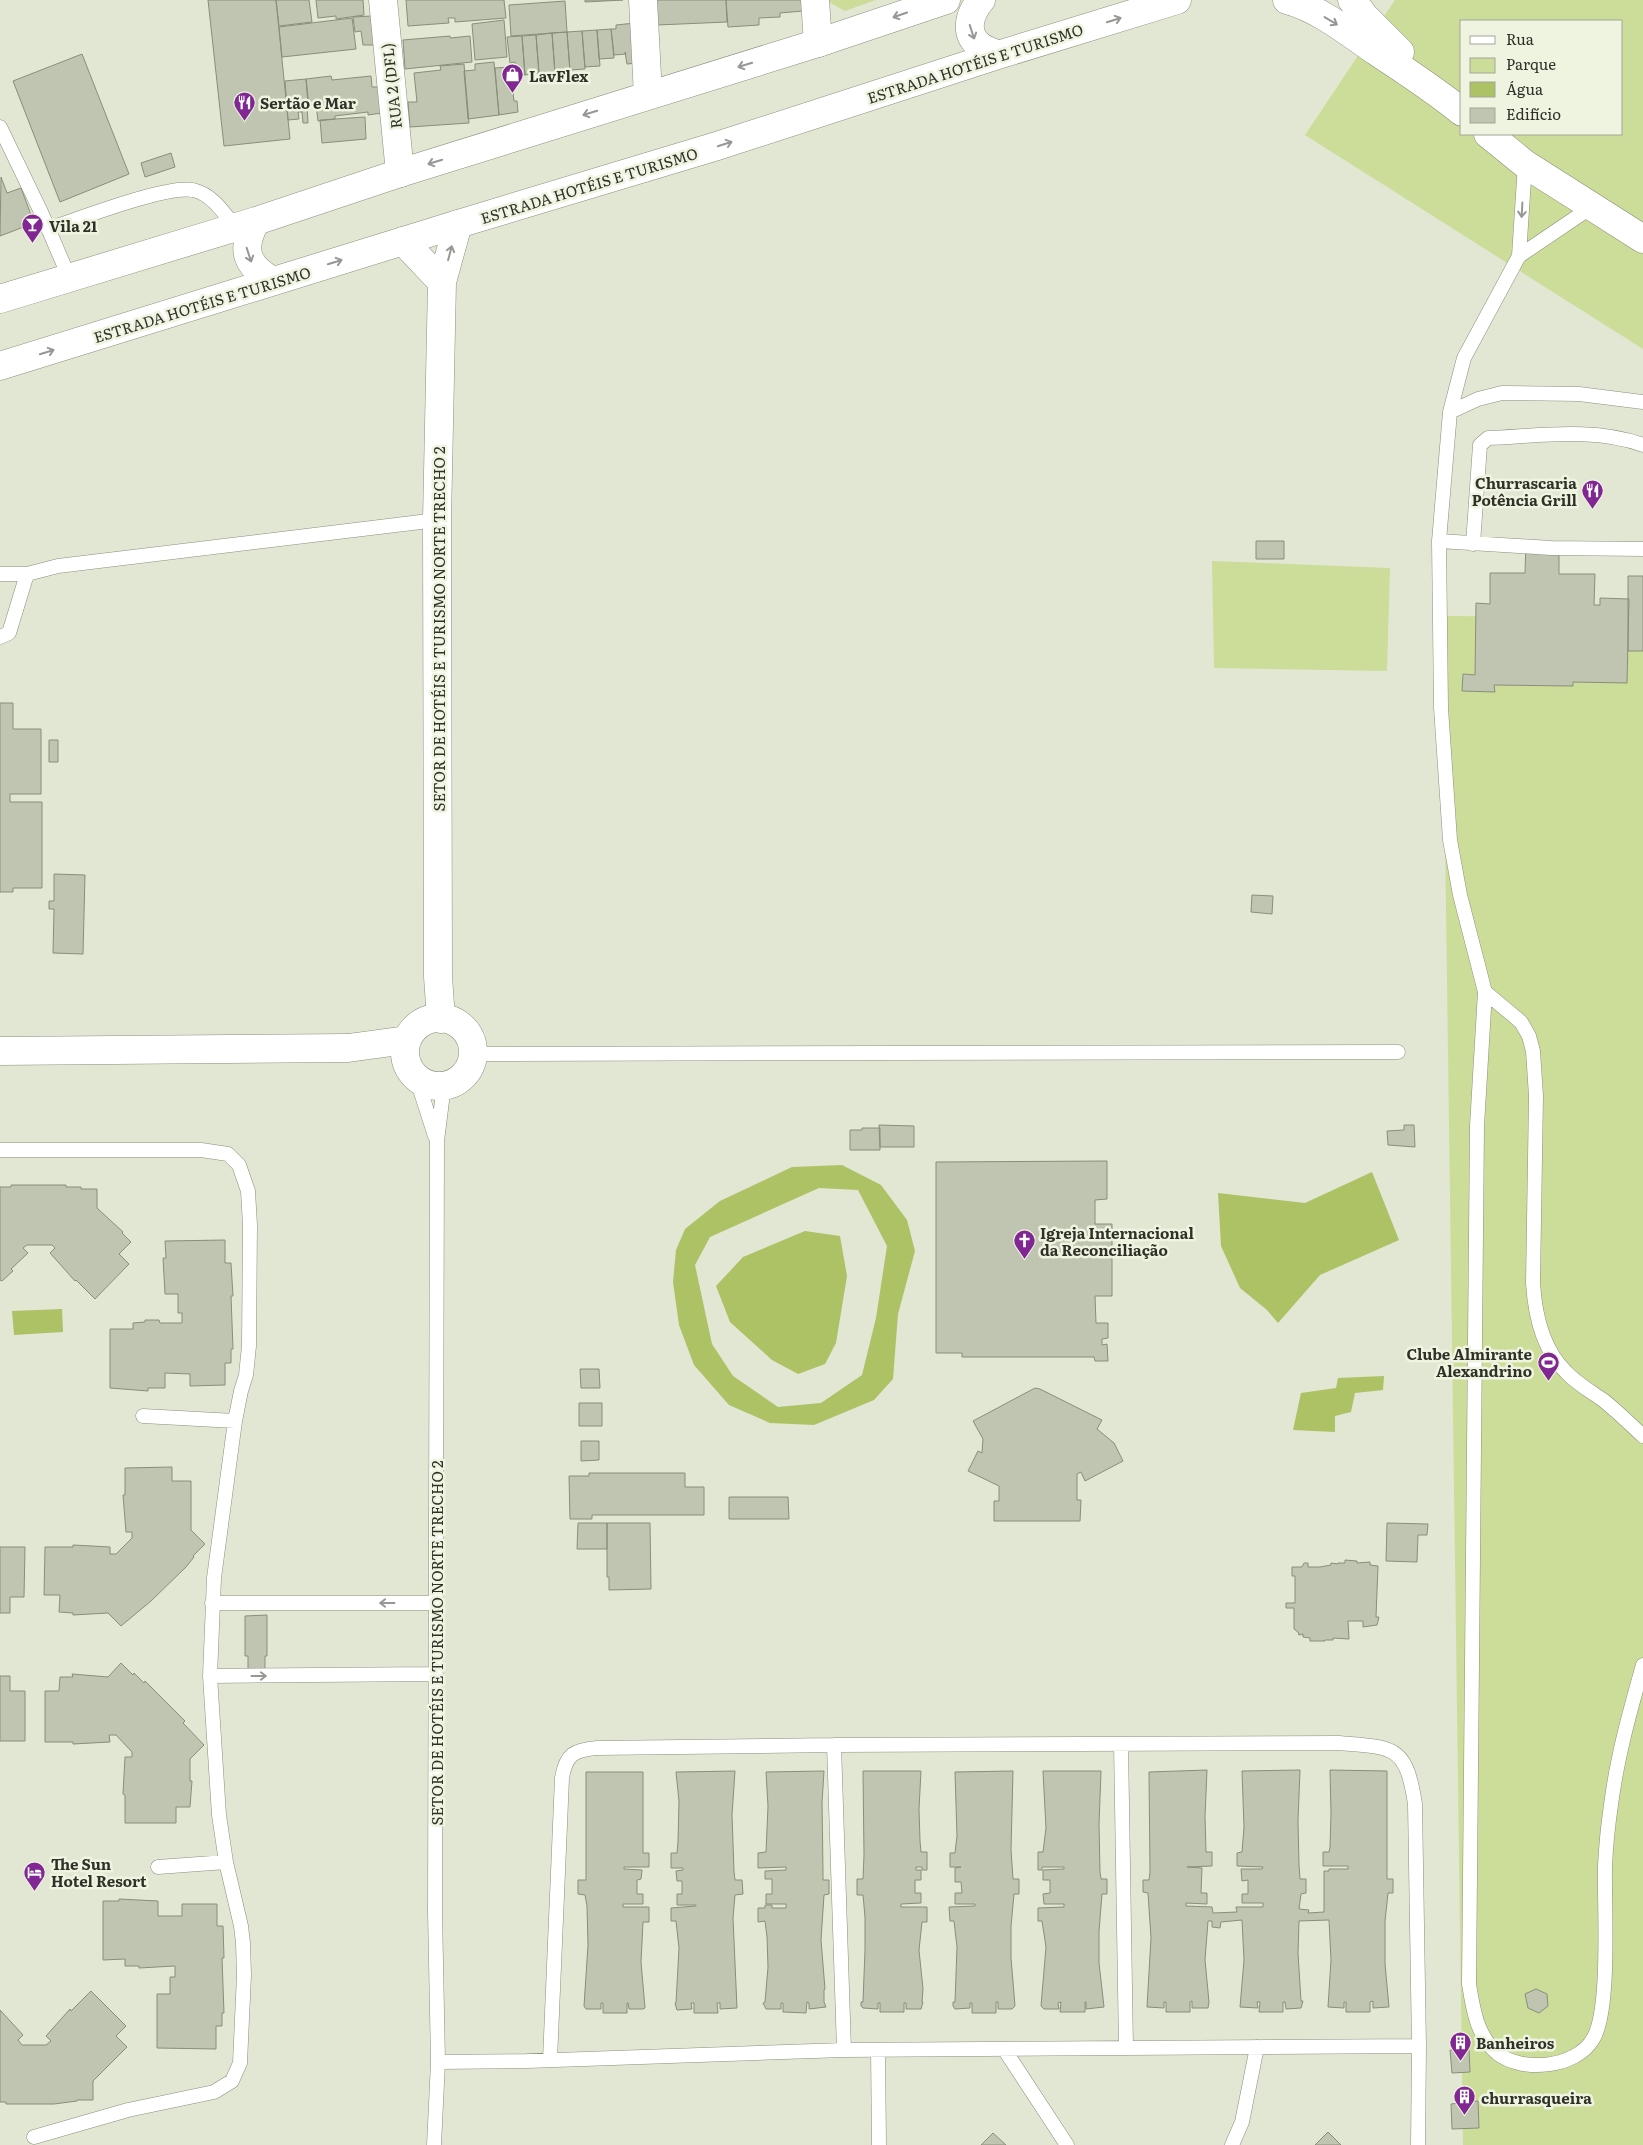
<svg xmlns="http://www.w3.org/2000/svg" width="1643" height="2145" viewBox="0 0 1643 2145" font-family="Literata,serif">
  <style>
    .green { fill: #cd9; fill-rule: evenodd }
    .water { fill: #adc165; fill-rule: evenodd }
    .building { fill: #bfc5b1; stroke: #898e7b }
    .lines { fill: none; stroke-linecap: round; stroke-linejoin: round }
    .service-casing { stroke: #8a8f7d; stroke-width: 15 }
    .minor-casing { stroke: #8a8f7d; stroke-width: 29 }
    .tertiary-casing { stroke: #8a8f7d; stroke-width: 29 }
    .secondary-casing { stroke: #8a8f7d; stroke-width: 29 }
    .service { stroke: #fff; stroke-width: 14 }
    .minor { stroke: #fff; stroke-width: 28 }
    .tertiary { stroke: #fff; stroke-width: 28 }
    .secondary { stroke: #fff; stroke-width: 28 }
    .oneway { stroke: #979894 }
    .labels { text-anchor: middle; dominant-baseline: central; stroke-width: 5; stroke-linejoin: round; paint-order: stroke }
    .street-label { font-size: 15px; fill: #2f3129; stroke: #eff4e0 }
    .poi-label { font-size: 15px; font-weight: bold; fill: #2f3129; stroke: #eff4e0; text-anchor: start }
  </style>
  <rect width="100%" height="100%" fill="#e1e7d3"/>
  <!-- green -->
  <path class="green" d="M825,0h51l-31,11z
    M1395,0h248v349l-338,-214zM1462,21h160v113h-160z
    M1212,561l178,7 -3,103 -173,-3z
    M1442,616l201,1v1528h-180z"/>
  <!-- water -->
  <path class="water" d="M842,1165l39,20 26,35 8,31 -17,63 -5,65 -19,21 -60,25 -44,-2 -41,-18 -35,-40 -15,-40 -6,-43 3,-32 9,-21 35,-28 72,-34zM819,1188l39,2 29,56 -11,72 -14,57 -41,28 -43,4 -45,-31 -21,-32 -17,-79 15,-28z
    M1372,1172l27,68 -79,35 -42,48 -11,-13 -27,-22 -19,-42 -3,-53 87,10z
    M805,1231l35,5 7,40 -11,67 -11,21 -27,10 -26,-14 -42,-38 -14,-36 27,-29z
    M62,1309l1,23 -49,3 -2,-24z
    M1384,1376l-1,14 -28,3 -4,19 -16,4v16l-42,-2 8,-37 35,-5 2,-10z"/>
  <!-- building -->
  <path class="building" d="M208,0h68l14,139 -66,7z
    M276,0h33l3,22 -33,4z
    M316,0h47l1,15 -28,4v-3l-18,2z
    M406,0h98l2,18 -51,4v-4h-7l1,5 -41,3z
    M585,0h38l-38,2z
    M655,0h71l1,22 -70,3z
    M726,0h76l1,11 -23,2v4l-21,1v7l-31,2z
    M565,1l2,31 -56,4 -2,-31z
    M371,16l3,29h-11l-2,-14 -6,1 -2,-15z
    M352,18l4,31 -74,8 -3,-30z
    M504,20l3,37 -32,3 -3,-36z
    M635,23l2,40 -10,1 -2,-12 1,2 -12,1 -3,-26h5v-4z
    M611,29l3,29 -15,1 -2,-29z
    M597,30l3,36 -15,1 -3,-36z
    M582,31l3,38 -15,1 -3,-38z
    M567,32l3,40 -15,1 -3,-40z
    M552,33l3,40 -16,1 -3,-39z
    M536,35l3,38 -14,2 -3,-39z
    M450,36v2l20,-2 2,26 -67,7 -2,-29z
    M522,36l3,39h-8l-2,-13 -5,1 -3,-26z
    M82,54l47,120 -69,28 -47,-121z
    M494,62l5,53 -31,4 -4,-48 11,-1v-6z
    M464,64l5,59 -59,4 -2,-25h9l-3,-29 27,-3 -1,-4z
    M510,67l4,34h3l1,11 -19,3 -4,-47z
    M331,76l1,4 39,-4 1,11h7l3,26 -14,2v-3l-33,4v3l-17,2 -2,-17 -8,1 -2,-26z
    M306,79l3,27h-2l1,17h-5l-1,-11h-4l1,7 -11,1 -3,-39z
    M365,117l1,22 -44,4 -2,-23z
    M171,153l4,14 -30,10 -4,-14z
    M1,177l6,16 14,-5 13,35 -34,13z
    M1256,541h28v18h-28z
    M1526,542l33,12v20h36l-1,31h6v-7l29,1 -2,84 -54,-1v4l-79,-1 1,7 -33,-1 1,-17 12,1 1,-72 14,1v-31h35z
    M1628,576h15v75h-15z
    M0,703h13v26h28v65h-31v8h32v86h-29v4h-13z
    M49,740h9v22h-9z
    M54,874l31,1 -2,79 -30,-1 1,-44h-5v-8h5z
    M1252,895l21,1 -1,18 -21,-2z
    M879,1125l35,1v21h-34z
    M1404,1125h10l1,22 -27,-2 -1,-14 17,-1z
    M862,1128h18v22h-30v-20h12z
    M1107,1161v38l-12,1v24h17v72h-17l1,27h12v15l-6,1v6l5,-1 1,17h-13l-1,-4h-132v-4h-26v-191z
    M11,1185h55v2h15v2h16v19l26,24 -1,1 9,9 -12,12 10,10 -34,35 -19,-19 -1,1 -25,-28 5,-5 -3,-3h-25l-4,3 5,5 -17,16 2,2 -11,10 -2,-1v-93h11z
    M225,1240v23h6l2,33h-2l2,53h-2v14h-6v22l-35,1v-12l-25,-1v15h-17v3l-38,-3v-59h23v-6l12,-1v-2h14l1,3h22v-10h-4v-19h-13l-2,-36h3l-1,-17z
    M580,1369h19l1,19h-19z
    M1035,1388l5,1 62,31 -5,9 17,14 9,18 -38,20 -4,-9 -4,2v26h4l-1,21h-86v-20h5v-15l-31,-15 10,-20 4,2 1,-14 -10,-18z
    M579,1403h23v23h-23z
    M581,1441h18v19l-18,1z
    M172,1467v14h19v49l14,14 -12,12 1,1 -8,10 -35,34 -30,25 -13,-13 -35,2v-2l-14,-1 1,-17h-16l1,-48h28v-2l37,2v7h6l16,-16v-6h-6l-3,-37h2v-27z
    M589,1473h96v14h19v28h-112v4h-22l-1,-43h20z
    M729,1497h59l1,22h-60z
    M578,1523h29v26h-30z
    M607,1523h43l1,66 -42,1v-13h-2z
    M1387,1523l41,1 -1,11h-9l-1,27 -31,-1z
    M0,1547h25l-1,50h-14v16h-10z
    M1345,1560l12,1v2l13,-1v3l8,1 -2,51h3l-2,8 -14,2v-6h-15l1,18 -16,-1v2h-8v1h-15v-3l-7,-1v-3l-4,1 -1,-3 -4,-3v-21h-8v-5h9v-27h-3v-9h10l2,-4h4v4h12l11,-2v-2l7,1v-1h7z
    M267,1615v41h-2v18h-17v-18h-3v-40z
    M121,1663l12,12 1,-2 10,10 1,-2 40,40 -2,2 21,22 -14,14v22h2l-2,26h-14v16h-51v-28l-2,-1 2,-37h7v-5l-16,-17h-7l1,7 -37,2v-2h-28v-51h14l1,-14h13l-1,-3 36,3z
    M0,1676h10v15h15v50h-25z
    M1207,1770l-2,47 1,35h6v14l-25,1 15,1 -1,25h6v11l-21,-1v3l26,1 1,6 24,-1 -1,-5h27v-4h-21v-9h6v-14l-6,1 -1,-12h21l1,-2 -26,-1v-13l5,-1 2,-25 -2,-56 58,-1 -2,51 1,44 1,14h6v14l-5,1 -2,15 10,1 -1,3 16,-1v-41h5v-2h19v-3h-25v-14h6l1,-5 1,-33 -1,-44 57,1v108h6v14h-5l-3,28v43l4,43 -16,1v-7l-3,1v10h-24v-10h-2v6l-16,-1 3,-47 -2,-40 -30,1 -1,32 3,48h2l-2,7 -15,1 -1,-7h-2v10h-24l1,-10h-3l1,6 -18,-1 4,-47 -2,-40 -21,2 -1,6 -8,-1v-6h-4l-3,39 4,42 -1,6h-16v-7l-2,1v10h-24v-10h-2v6l-17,-1 4,-69 -3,-45 -5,-1v-12h6l1,-8 -1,-100z
    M735,1771l-3,44 2,57 1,8h7l1,14 -8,1 -2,23 4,90 -17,1v-6h-3l1,10h-24v-10h-3l1,6 -15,1 -2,-7h1l3,-55 -3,-27h-5v-13l25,-2v-1h-19v-11h5v-13h-5l-1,-10 7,-1v-2h-12v-15h6l1,-11 1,-41 -3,-29z
    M824,1771l-2,32 1,69v8h6v14l-5,1 -3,45 4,49 -1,1v12l2,5 -17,2v-6l-2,-1 -1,11 -23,-1v-9h-2v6h-15l-3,-6 2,-1 3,-35 -1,-30 -2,-16 -7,1v-14h7v-3h7v3h14v-4h-20v-10h6v-15h-7v-8l21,-1v-3l-28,1v-15l8,-1 2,-46 -2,-34z
    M863,1771h58l-2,38 1,32 1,11h6v18h-5v-3h-6v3h5v10h-6v13h6v10l-20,1v3h26v15h-5l-3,28 4,39 -1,13h1l-2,7h-15v-6h-2v9h-24v-9h-2v6l-15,-1 -2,-2v-4h2l2,-52v-33l-2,-22h-6v-16h6l1,-24z
    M1013,1771l-2,79 2,29h6v15h-5l-3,32v32l4,48 -3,3h-14v-7h-2v11h-24v-10h-2v5l-15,1 -2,-3v-4h2l2,-55 -3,-26h-4l-1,-14 26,-1v-2h-20v-11h7l-1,-11h-6v-14l6,-1h-11v-14h5l2,-17 -2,-64z
    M1043,1771h58l-2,54 1,47 1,7h6v15h-5l-3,37v32l5,44 -18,2v-7h-1v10h-25l1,-10 -3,1 1,6h-15l-3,-3 5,-59 -4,-26h-4v-13l26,-1v-3h-20l-1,-10 7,-1v-13h-7v-10l21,-1v-2h-22v3h-4v-18h5l3,-24z
    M586,1772h57v81h6v14h-25v2l18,1 -1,9 -4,1v14h6v10h-20v3h26v15h-6l-2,40 4,46 -2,1h-14l-1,-6h-1v10h-24v-10h-2v6h-15l-2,-3 4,-61 -1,-39 -2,-11 -7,-1v-14h8z
    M119,1899l39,2v15h24v-12h35v22h6l1,32h-2l2,55h-2v13h-6v23l-59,-1v-54h13v-17h5v-11l-36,2v-2h-14v-7l-22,1v-59h16z
    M1536,1989l11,5 1,12 -9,7 -11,-5 -3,-14z
    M91,1991l35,35 -10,10 11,11 -34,34v19h-16v1l-23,3h-48v-2h-6v-92l23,25 -5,5 4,5h24l5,-4 -5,-5 24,-27 1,2z
    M1450,2050h19l1,22 -18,1z
    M1478,2101l1,27 -27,1 -1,-25z
    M1328,2132l13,13h-26z
    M993,2133l13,12h-25z"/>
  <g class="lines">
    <defs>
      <path id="service" d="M0,127l41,85 28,65
        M48,229c31,-10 118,-44 145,-39 19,4 31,23 42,37
        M1519,256l74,-50
        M1643,402l-64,-8 -77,-1 -24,6 -28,13 -11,129 2,167 9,132 10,55 25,97 -8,134 -8,858c4,25 8,52 28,69 25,20 79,15 96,-14 18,-29 11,-135 12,-173 1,-20 3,-41 6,-61 6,-48 19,-94 32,-140
        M1450,412l14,-54 55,-102 6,-92
        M1439,541l112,7 92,1
        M1473,544l7,-99 8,-7c51,-2 107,-11 155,7
        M0,574h27l31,-8 379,-46
        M0,637l9,-4 18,-59
        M1485,992l36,30 8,14 4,15 3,45 -3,187c2,32 9,66 33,89 10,11 24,19 37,28 14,11 27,24 40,36
        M472,1054l926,-2
        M416,1077l19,59
        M0,1150h201l27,4 11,11 9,26 2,34 -1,121 -3,29 -5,16 -6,30 -21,157 -4,98 9,139 7,47 15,64 2,17 1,32 -4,88 -8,18 -18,11 -86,18 -94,27
        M143,1416l92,5
        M212,1603h223
        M210,1676l226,-2
        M1121,1744l5,304
        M834,1745l10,305
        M158,1867l68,-5
        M1004,2049l63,96
        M878,2050l1,95
        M550,2060l12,-282c4,-24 12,-28 35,-30l237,-3 505,-2c54,5 67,1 76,61l4,242 -1,99
        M438,2062l89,-1 317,-11 575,-4
        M434,2145l4,-83 -3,-151 2,-770 7,-56
        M1232,2145l10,-23 15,-75"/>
      <path id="minor" d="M383,0l17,173
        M643,0l5,95
        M815,0l3,43"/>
      <path id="tertiary" d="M403,241l39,41
        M405 1052a34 34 0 1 1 68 0a34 34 0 1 1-68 0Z
        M441,1019l-3,-42 -1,-457 5,-238 16,-58
        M0,1051l348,-3 59,-8"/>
      <path id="secondary" d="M981,0c-11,13 -18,33 -1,46 5,4 12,6 18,9
        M1287,0c33,9 62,33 90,52 29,19 58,38 85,60
        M1352,0l13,17 35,35
        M1488,134l37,30 118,75
        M256,221c-16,28 -10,45 17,60
        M0,299l256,-78 144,-48 418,-130 128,-43
        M0,366l458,-142 259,-78 281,-91 179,-55"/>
    </defs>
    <!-- service casing -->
    <use href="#service" class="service-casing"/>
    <!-- minor casing -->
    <use href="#minor" class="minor-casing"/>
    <!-- tertiary casing -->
    <use href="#tertiary" class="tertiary-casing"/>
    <!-- secondary casing -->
    <use href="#secondary" class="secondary-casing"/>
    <!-- service -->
    <use href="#service" class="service"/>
    <!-- minor -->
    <use href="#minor" class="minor"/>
    <!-- tertiary -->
    <use href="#tertiary" class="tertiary"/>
    <!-- secondary -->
    <use href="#secondary" class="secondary"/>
  </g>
  <!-- one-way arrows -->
  <defs><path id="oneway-shaft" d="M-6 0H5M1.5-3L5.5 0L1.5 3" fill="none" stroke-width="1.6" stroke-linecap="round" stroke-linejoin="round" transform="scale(1.25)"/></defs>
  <g class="oneway">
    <use href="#oneway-shaft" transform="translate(900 15) rotate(161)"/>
    <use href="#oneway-shaft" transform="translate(1114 20) rotate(-17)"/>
    <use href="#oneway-shaft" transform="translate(1331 21) rotate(31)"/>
    <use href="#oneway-shaft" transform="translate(972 32) rotate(72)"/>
    <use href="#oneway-shaft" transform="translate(745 65) rotate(163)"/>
    <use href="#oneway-shaft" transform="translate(590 113) rotate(163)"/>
    <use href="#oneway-shaft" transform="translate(725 144) rotate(-18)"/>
    <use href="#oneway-shaft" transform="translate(435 162) rotate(163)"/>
    <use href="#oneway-shaft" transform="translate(1522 210) rotate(93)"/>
    <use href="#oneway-shaft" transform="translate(450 253) rotate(-75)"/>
    <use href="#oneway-shaft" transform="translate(249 255) rotate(72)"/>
    <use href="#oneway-shaft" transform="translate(335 262) rotate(-17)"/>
    <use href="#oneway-shaft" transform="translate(47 352) rotate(-17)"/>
    <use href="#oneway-shaft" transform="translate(387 1603) rotate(-180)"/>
    <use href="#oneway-shaft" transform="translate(259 1676)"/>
  </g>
  <!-- icons -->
  <defs>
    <symbol id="shop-pin" viewBox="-11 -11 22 30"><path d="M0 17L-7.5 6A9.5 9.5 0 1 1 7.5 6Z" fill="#812794" stroke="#eff4e0"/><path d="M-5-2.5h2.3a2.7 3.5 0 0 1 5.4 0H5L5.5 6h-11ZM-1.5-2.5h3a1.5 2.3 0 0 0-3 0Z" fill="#fff"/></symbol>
    <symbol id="restaurant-pin" viewBox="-11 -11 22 30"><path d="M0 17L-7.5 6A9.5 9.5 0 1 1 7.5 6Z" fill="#812794" stroke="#eff4e0"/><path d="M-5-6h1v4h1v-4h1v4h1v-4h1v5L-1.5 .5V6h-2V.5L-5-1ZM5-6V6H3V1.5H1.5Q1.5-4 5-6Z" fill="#fff"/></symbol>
    <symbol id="bar-pin" viewBox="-11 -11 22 30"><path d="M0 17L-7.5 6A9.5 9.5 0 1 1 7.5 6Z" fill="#812794" stroke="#eff4e0"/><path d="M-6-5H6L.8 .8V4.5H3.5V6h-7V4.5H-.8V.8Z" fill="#fff"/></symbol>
    <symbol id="church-pin" viewBox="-11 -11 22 30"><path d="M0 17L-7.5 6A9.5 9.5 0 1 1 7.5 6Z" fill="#812794" stroke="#eff4e0"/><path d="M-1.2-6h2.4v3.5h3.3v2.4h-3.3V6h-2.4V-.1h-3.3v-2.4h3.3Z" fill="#fff"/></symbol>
    <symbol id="stadium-pin" viewBox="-11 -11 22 30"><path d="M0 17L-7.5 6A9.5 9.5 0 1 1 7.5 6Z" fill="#812794" stroke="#eff4e0"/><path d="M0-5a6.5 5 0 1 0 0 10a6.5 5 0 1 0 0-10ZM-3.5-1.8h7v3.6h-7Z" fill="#fff"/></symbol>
    <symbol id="hotel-pin" viewBox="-11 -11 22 30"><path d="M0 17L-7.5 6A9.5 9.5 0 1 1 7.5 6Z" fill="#812794" stroke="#eff4e0"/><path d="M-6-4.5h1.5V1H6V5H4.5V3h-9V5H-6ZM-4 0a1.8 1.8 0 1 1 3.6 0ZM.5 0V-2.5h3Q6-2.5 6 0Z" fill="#fff"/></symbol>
    <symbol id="building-pin" viewBox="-11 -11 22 30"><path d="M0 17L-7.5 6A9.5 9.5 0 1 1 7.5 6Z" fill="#812794" stroke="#eff4e0"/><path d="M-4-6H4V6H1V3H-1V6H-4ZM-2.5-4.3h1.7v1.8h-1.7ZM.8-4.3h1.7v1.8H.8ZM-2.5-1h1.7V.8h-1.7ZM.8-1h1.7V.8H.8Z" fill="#fff"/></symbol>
  </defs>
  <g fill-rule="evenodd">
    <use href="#shop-pin" x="500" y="62" width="25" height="34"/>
    <use href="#restaurant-pin" x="232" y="90" width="25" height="34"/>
    <use href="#bar-pin" x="20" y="212" width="25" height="34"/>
    <use href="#restaurant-pin" x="1580" y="478" width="25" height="34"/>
    <use href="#church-pin" x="1012" y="1228" width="25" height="34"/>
    <use href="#stadium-pin" x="1536" y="1350" width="25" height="34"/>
    <use href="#hotel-pin" x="22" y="1860" width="25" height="34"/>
    <use href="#building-pin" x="1448" y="2030" width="25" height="34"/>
    <use href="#building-pin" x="1452" y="2084" width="25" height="34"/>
  </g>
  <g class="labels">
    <!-- street labels -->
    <g class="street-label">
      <text transform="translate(975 63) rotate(-18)">ESTRADA HOTÉIS E TURISMO</text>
      <text transform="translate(391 86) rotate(-96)">RUA 2 (DFL)</text>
      <text transform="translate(589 185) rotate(-17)">ESTRADA HOTÉIS E TURISMO</text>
      <text transform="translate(202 304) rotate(-17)">ESTRADA HOTÉIS E TURISMO</text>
      <text transform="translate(438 629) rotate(-90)">SETOR DE HOTÉIS E TURISMO NORTE TRECHO 2</text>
      <text transform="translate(436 1643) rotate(-90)">SETOR DE HOTÉIS E TURISMO NORTE TRECHO 2</text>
    </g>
    <!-- poi labels -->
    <g class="poi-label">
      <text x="529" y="75">LavFlex</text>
      <text x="260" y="102">Sertão e Mar</text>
      <text x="49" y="225">Vila 21</text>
      <text x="1577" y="482" text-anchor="end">Churrascaria<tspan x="1577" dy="17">Potência Grill</tspan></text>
      <text x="1040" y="1232">Igreja Internacional<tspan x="1040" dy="17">da Reconciliação</tspan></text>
      <text x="1532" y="1353" text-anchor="end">Clube Almirante<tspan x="1532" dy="17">Alexandrino</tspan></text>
      <text x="51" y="1863">The Sun<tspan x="51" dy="17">Hotel Resort</tspan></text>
      <text x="1476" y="2042">Banheiros</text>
      <text x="1481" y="2097">churrasqueira</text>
    </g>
  </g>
  <!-- legend -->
  <rect x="1460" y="20" width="162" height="115" fill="#eff4e0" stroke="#a2a697"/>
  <rect x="1470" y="36" width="25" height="8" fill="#ffffff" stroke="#a2a697"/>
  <text x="1506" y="45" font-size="15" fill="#2f3129">Rua</text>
  <rect x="1470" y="58" width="25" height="15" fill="#ccdd99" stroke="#a2a697"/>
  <text x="1506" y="70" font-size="15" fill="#2f3129">Parque</text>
  <rect x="1470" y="82" width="25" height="15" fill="#adc165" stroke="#a2a697"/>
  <text x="1506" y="95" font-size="15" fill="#2f3129">Água</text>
  <rect x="1470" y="108" width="25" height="15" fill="#bfc5b1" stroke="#a2a697"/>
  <text x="1506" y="120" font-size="15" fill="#2f3129">Edifício</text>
</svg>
